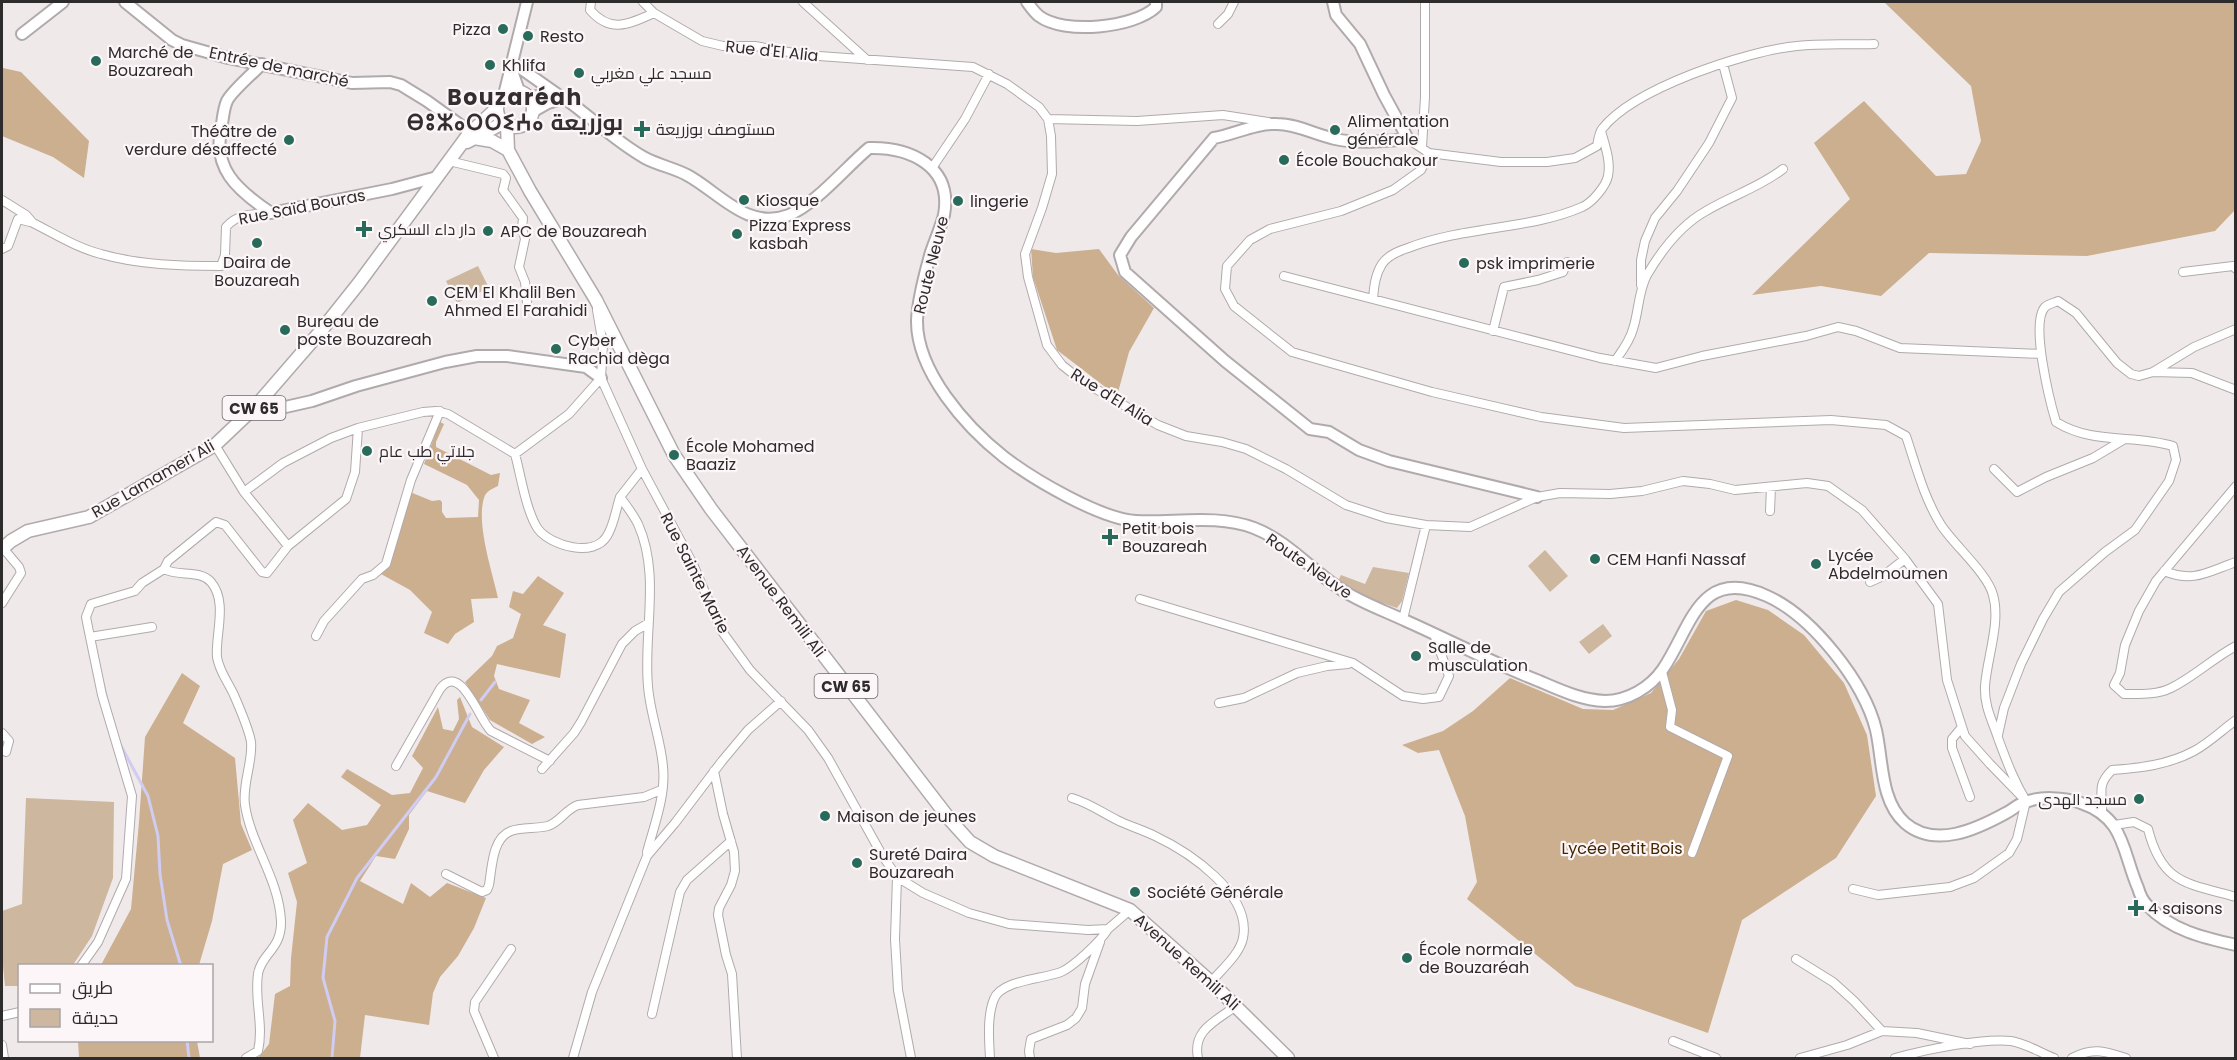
<svg xmlns="http://www.w3.org/2000/svg" width="2237" height="1060" viewBox="0 0 2237 1060" font-family="Poppins,Cairo,'Noto Sans Tifinagh',sans-serif">
  <style>
    .green { fill: #cdb79e }
    .forest { fill: #cbaf8f }
    .lines { fill: none; stroke-linecap: round; stroke-linejoin: round }
    .stream { stroke: #d0ccf2; stroke-width: 3 }
    .street-casing { stroke: #b1aaac; stroke-width: 10 }
    .secondary-casing { stroke: #b1aaac; stroke-width: 14 }
    .primary-casing { stroke: #b1aaac; stroke-width: 15 }
    .street { stroke: #fff; stroke-width: 8 }
    .secondary { stroke: #fff; stroke-width: 10 }
    .primary { stroke: #fff; stroke-width: 12 }
    .poi-dot { fill: #296b5b; stroke: #fdf6f8; stroke-width: 2 }
    .labels { text-anchor: middle; dominant-baseline: central; stroke-width: 4.5; stroke-linejoin: round; paint-order: stroke }
    .shield { fill: #fdf6f8; stroke: #6c6869; stroke-width: 1.5 }
    .shield-label { font-size: 15px; font-weight: bold; fill: #2e2b2c }
    .poi-label { font-size: 16px; fill: #2e2b2c; stroke: #fdf6f8; text-anchor: start }
    .street-label { font-size: 16px; fill: #2e2b2c; stroke: #fdf6f8 }
    .park-label { font-size: 16px; fill: #432700; stroke: #fdf6f8 }
    .district-label { font-size: 22px; font-weight: bold; letter-spacing: 1.5px; fill: #342e30; stroke: #fdf6f8 }
  </style>
  <rect width="100%" height="100%" fill="#f0e9ea"/>
  <!-- green -->
  <path class="green" d="M478,266l11,22 -32,15 -11,-22z
    M1545,550l23,26 -18,16 -22,-26z
    M1373,567l36,6 -7,28 -5,7 -35,-12 -25,-13 4,-8 24,9z
    M1603,624l9,12 -23,18 -10,-12z
    M26,798l88,4 -1,76 -21,58 -19,29 -53,1 -1,20h-14l-3,-30v-45l20,-7z"/>
  <!-- forest -->
  <path class="forest" d="M1884,2h351v208l-20,21 -128,25 -158,-3 -48,43 -60,-10 -69,9 98,-96 -36,-56 50,-42 72,75 30,-2 15,-33 -10,-55z
    M3,68l18,4 68,69 -5,37 -31,-21 -51,-21z
    M1031,249l25,4 43,-4 19,26 36,33 -25,44 -12,44 -60,-46 -24,-73z
    M440,422l4,2 -8,18v5l55,28 9,-2 -2,13c-6,3 -12,5 -14,12 -8,26 8,73 14,100l-27,1 3,23 -19,12 -7,10 -24,-11 8,-21 -22,-22 -29,-16 10,-14 19,-68 22,9 8,-1 2,2v10l4,6 32,-1 1,-17 -12,-15 -43,-21z
    M538,576l26,17 -21,32 23,9 -6,44 -63,-14 -3,12 5,13 31,11 -11,23 26,14 -13,7 -42,-24 -25,-38 27,-26 5,-10 16,-8 8,-24 -12,-7 4,-16 10,3z
    M1736,600l32,10 36,25 40,48 23,52 9,61 -40,62 -94,62 -34,113 -133,-47 -108,-87 10,-17 -12,-66 -26,-66 -21,3 -16,-8 41,-14 30,-20 37,-33 73,31 30,1 38,-17 28,-34 27,-48z
    M182,673l18,13 -17,37 52,35 6,66 11,26 -29,14 -11,57 -13,44h-98l30,-56 8,-87 6,-85z
    M460,697l12,30 32,20 -20,23 -19,33 -38,-12 -18,24v14l-14,30 -19,-3 -16,25 43,23 8,-21 19,14 17,-14 39,15 -12,30 -16,28 -18,21 -7,16 -4,32 -64,-10 -5,43h-102l11,-14 6,-50 15,-8 1,-28 6,-56 -9,-29 19,-10 -14,-43 15,-17 34,27 25,-5 14,-20 -40,-28 6,-8 45,26 18,-2 13,-25 -11,-12 26,-49 5,22 10,2 6,-12 -2,-19z
    M78,1041h119l3,17h-121z"/>
  <g class="lines">
    <!-- stream -->
    <path class="stream" d="M103,683l4,17
      M481,700l14,-18
      M120,744l28,52 10,40 2,38 7,46 14,46
      M187,1040l2,18
      M332,1058l3,-37 -12,-43 4,-41 30,-59 79,-101 34,-63"/>
    <defs>
      <path id="street" d="M591,2l-1,8c21,24 39,14 64,3
        M643,2l11,11 48,28 21,5h32l50,9 168,12 34,17 32,23 9,12 3,17 1,38 -10,34 -17,46 3,23 19,68 15,20 20,16 76,44 28,11 36,6 24,7 40,20 60,36 40,13 40,7 44,2 67,-30 23,-4 50,1 32,-3 41,-10 27,3 25,6 72,-7 21,3 34,24 43,49 33,45 9,76 15,47 3,9 25,28 36,37
        M803,2l64,58
        M1218,24l10,-10 6,-12
        M1048,119l89,2 86,-6 45,7
        M1408,139l21,14 72,9h46l28,-4 22,-12c1,-5 2,-13 5,-17 32,-41 144,-78 195,-83 25,-3 52,-1 77,-2
        M1422,147l3,-50v-95
        M1429,153l-8,17 -28,20 -52,21 -71,18 -20,11 -23,26 -2,23 9,17 58,46 140,40 109,25 83,11 207,-8 55,5 20,11c10,30 18,62 35,89 13,20 47,49 52,70 8,27 -6,63 -8,91 -1,20 7,34 13,52 9,24 15,41 28,63l-9,38 -8,14 -35,25 -24,9 -72,8 -25,-6
        M449,161l54,13 3,4 -3,12 20,28 -1,10 3,11 -6,28 6,15 2,20
        M932,168l33,-49 24,-45
        M2,200l24,15 7,8c22,11 44,25 68,31 38,11 80,12 120,12l4,-11 1,-28c12,-14 28,-13 45,-14
        M2,249l6,-3 10,-27 12,3
        M2183,272l50,-6 3,3
        M1284,276l316,82 56,10 46,-12 104,-20 32,-9 18,4 44,17 141,6
        M1641,285v-25l4,-19 10,-23 22,-27 32,-48 23,-45 -9,-34
        M1373,299c1,-12 2,-24 9,-35 6,-9 17,-13 26,-16 55,-22 122,-18 174,-41 10,-4 24,-21 26,-31 3,-15 -3,-30 -7,-45
        M597,310l6,35 -2,33 41,91 51,95 28,66 29,40 58,60 20,28 54,97 15,22 26,16 46,20 40,11 79,6 20,-1 22,-19
        M1493,331l11,-44 34,-7 25,-8 4,-10
        M1615,361c7,-10 15,-20 18,-32 6,-18 5,-37 14,-54 14,-24 34,-50 59,-64 25,-15 54,-24 77,-42
        M2153,372l39,1 44,17
        M215,445l29,47 44,54 58,-47 9,-27 3,-44
        M515,454l54,-40 32,-36
        M642,469l-22,28c6,8 13,17 18,27 23,51 5,109 10,162 2,28 13,54 15,81 3,28 -9,59 -16,85
        M1994,469l23,23 29,-15 47,-19 30,-18
        M2236,486l-80,95 -17,30 -14,34 -5,28 -6,12 10,9c15,0 33,1 47,-6 23,-11 42,-30 65,-42
        M244,492l39,-29 48,-25 27,-10 65,-16 13,-1 12,3 67,40c6,22 11,57 23,75 13,17 56,29 69,7 7,-11 9,-27 13,-39
        M1770,511l1,-24
        M2164,571c30,12 43,1 72,-9
        M1870,582l13,-6 22,-17
        M1140,599l213,64 50,33 20,3 16,-2 10,-21 -15,-42
        M2,603l19,-30 -2,-6 -16,-19
        M1403,619l23,-94
        M316,636l8,-15 38,-42 11,-4 13,-11 25,-84 29,-69
        M90,637l62,-10
        M1662,672l10,38 -2,17 58,29 -36,97
        M1219,703l25,-5 53,-25 30,-7 21,-2
        M1962,727l-10,12v9l18,49
        M2,733l7,8 -3,11
        M1998,735l6,-27 17,-44 22,-45 16,-27 46,-40 30,-22 34,-49 7,-21 -3,-14c-39,-12 -80,-1 -117,-24 -6,-20 -26,-99 -11,-115 3,-3 9,-4 13,-6l18,12 41,50 14,11 8,2 14,-4 41,-25 42,-18
        M396,766l44,-77c21,-28 39,31 51,42l59,30
        M542,769l32,-36 7,-11 41,-78 13,-13 12,-7
        M714,771l9,43 11,38 1,19 -4,14 -12,23 -1,7 8,40 6,19 5,84
        M1072,798c17,5 29,14 45,22 12,6 26,10 38,16 34,16 97,58 88,102 -3,16 -22,32 -32,44
        M2102,813c1,-21 -6,-27 10,-43 28,-2 56,-5 82,-19 15,-8 28,-21 42,-31
        M2114,825l20,-3 14,7c14,55 38,54 88,68
        M446,874l36,18 5,-2 2,-5c3,-17 3,-47 22,-54 11,-4 25,-2 37,-5 12,-4 18,-17 30,-21l66,-8 17,-7
        M897,877l-2,62 3,51 13,68
        M1796,959l37,23 21,19 28,30
        M81,966l17,-24 28,-63 6,-83 -30,-101 -12,-58 -4,-20 5,-13 44,-13 7,-8 22,-14
        M652,1014l28,-122 7,-12 44,-39
        M2,1016l18,-4
        M1673,1041l43,17
        M2,1045l2,13
        M246,1058l12,-7c6,-26 -4,-52 0,-77 3,-20 24,-25 23,-53 -2,-42 -30,-76 -36,-116 -3,-21 8,-43 6,-63 -2,-13 -12,-35 -17,-47 -6,-13 -15,-24 -17,-38 -2,-22 11,-55 -6,-75 -12,-13 -33,-5 -47,-13l4,-8 48,-39 9,3 37,47 5,1 21,-27
        M494,1058l-20,-47 1,-9 36,-53
        M573,1058l19,-66 55,-136 28,-33 47,-62 26,-31 33,-29
        M990,1058c-1,-18 -3,-42 4,-59 7,-19 50,-20 67,-27 12,-5 40,-31 47,-43
        M1030,1058l-1,-7 2,-12 36,-14 9,-7 6,-10 3,-24 15,-42
        M1198,1058c-6,-28 18,-37 38,-52
        M1800,1058l47,-13 35,-14 35,2 53,11
        M1895,1058c29,-8 86,-20 116,-17 14,2 30,12 43,17
        M2072,1058c21,-11 32,-7 54,0"/>
      <path id="secondary" d="M125,2l47,38 10,5 46,13 124,25 38,-1 11,3 26,16 43,31
        M1027,2c3,4 7,10 12,14 25,19 95,12 117,-9v-5
        M1333,2l3,13 24,29 24,51 24,44c-23,2 -50,5 -73,0 -19,-4 -38,-15 -58,-15 -21,-1 -42,10 -63,14l-83,99 -11,18 5,17 100,89 85,68 19,3 30,18 30,11 148,36
        M22,34l41,-32
        M513,63l44,31
        M262,64c-8,8 -31,28 -35,37 -3,6 -4,16 -5,23 -11,44 15,66 49,89l121,-24 45,-12
        M512,71l7,20
        M504,95l23,-93
        M530,98l18,-5 16,5c27,19 52,44 81,60 13,7 29,10 42,17 32,17 60,56 102,40 28,-12 56,-47 80,-67 41,-1 84,18 75,67 -3,12 -9,25 -13,37 -6,21 -13,46 -14,68 -1,51 49,107 87,137 29,22 96,62 132,64 38,2 81,-7 118,7 34,13 58,43 88,62 20,13 41,20 62,30 45,20 89,43 135,61 21,9 42,19 66,20 22,0 45,-13 58,-32 28,-41 36,-104 104,-73 45,20 98,87 109,134 7,30 4,71 29,93 30,26 72,6 101,-10 6,-3 11,-8 17,-10 15,-7 42,-6 58,0 44,15 41,48 57,85 2,7 4,12 9,17 23,25 57,33 89,40
        M534,111l14,-8 16,-5
        M255,407l26,1 31,-7 44,-15 89,-24 32,-6h30l79,11 15,11"/>
      <path id="primary" d="M497 109a18 18 0 1 1 36 0a18 18 0 1 1-36 0Z
        M507,125l1,25 22,41 66,109 78,155 37,54 240,312 19,21 24,14 136,54 81,72 77,76
        M474,138l18,3 16,9
        M467,142l36,-19
        M2,549l9,-8 17,-10 61,-14 126,-72 40,-38 65,-75 39,-49 109,-148 29,-27"/>
    </defs>
    <!-- street casing -->
    <use href="#street" class="street-casing"/>
    <!-- secondary casing -->
    <use href="#secondary" class="secondary-casing"/>
    <!-- primary casing -->
    <use href="#primary" class="primary-casing"/>
    <!-- street -->
    <use href="#street" class="street"/>
    <!-- secondary -->
    <use href="#secondary" class="secondary"/>
    <!-- primary -->
    <use href="#primary" class="primary"/>
  </g>
  <!-- markers -->
  <g class="poi-dot">
    <circle cx="503" cy="29" r="6"/>
    <circle cx="528" cy="36" r="6"/>
    <circle cx="96" cy="61" r="6"/>
    <circle cx="490" cy="65" r="6"/>
    <circle cx="579" cy="73" r="6"/>
    <path d="M639 120h6v6h6v6h-6v6h-6v-6h-6v-6h6z"/>
    <circle cx="1335" cy="130" r="6"/>
    <circle cx="289" cy="140" r="6"/>
    <circle cx="1284" cy="160" r="6"/>
    <circle cx="744" cy="200" r="6"/>
    <circle cx="958" cy="201" r="6"/>
    <path d="M361 220h6v6h6v6h-6v6h-6v-6h-6v-6h6z"/>
    <circle cx="488" cy="231" r="6"/>
    <circle cx="737" cy="234" r="6"/>
    <circle cx="257" cy="243" r="6"/>
    <circle cx="1464" cy="263" r="6"/>
    <circle cx="432" cy="301" r="6"/>
    <circle cx="285" cy="330" r="6"/>
    <circle cx="556" cy="349" r="6"/>
    <circle cx="367" cy="451" r="6"/>
    <circle cx="674" cy="455" r="6"/>
    <path d="M1107 528h6v6h6v6h-6v6h-6v-6h-6v-6h6z"/>
    <circle cx="1595" cy="559" r="6"/>
    <circle cx="1816" cy="564" r="6"/>
    <circle cx="1416" cy="656" r="6"/>
    <circle cx="2139" cy="799" r="6"/>
    <circle cx="825" cy="816" r="6"/>
    <circle cx="857" cy="863" r="6"/>
    <circle cx="1135" cy="892" r="6"/>
    <path d="M2133 899h6v6h6v6h-6v6h-6v-6h-6v-6h6z"/>
    <circle cx="1407" cy="958" r="6"/>
  </g>
  <g class="labels">
    <!-- shield labels -->
    <g class="shield">
      <rect x="222.5" y="396" width="63" height="24" rx="4.5"/>
      <rect x="814.5" y="674" width="63" height="24" rx="4.5"/>
    </g>
    <g class="shield-label">
      <text x="254" y="408">CW 65</text>
      <text x="846" y="686">CW 65</text>
    </g>
    <!-- poi labels -->
    <g class="poi-label">
      <text x="491" y="29" text-anchor="end">Pizza</text>
      <text x="540" y="36">Resto</text>
      <text x="108" y="52">Marché de<tspan x="108" dy="18">Bouzareah</tspan></text>
      <text x="502" y="65">Khlifa</text>
      <text x="591" y="73">مسجد علي مغربي</text>
      <text x="1347" y="121">Alimentation<tspan x="1347" dy="18">générale</tspan></text>
      <text x="656" y="129">مستوصف بوزريعة</text>
      <text x="277" y="131" text-anchor="end">Théâtre de<tspan x="277" dy="18">verdure désaffecté</tspan></text>
      <text x="1296" y="160">École Bouchakour</text>
      <text x="756" y="200">Kiosque</text>
      <text x="970" y="201">lingerie</text>
      <text x="749" y="225">Pizza Express<tspan x="749" dy="18">kasbah</tspan></text>
      <text x="378" y="229">دار داء السكري</text>
      <text x="500" y="231">APC de Bouzareah</text>
      <text x="257" y="262" text-anchor="middle">Daira de<tspan x="257" dy="18">Bouzareah</tspan></text>
      <text x="1476" y="263">psk imprimerie</text>
      <text x="444" y="292">CEM El Khalil Ben<tspan x="444" dy="18">Ahmed El Farahidi</tspan></text>
      <text x="297" y="321">Bureau de<tspan x="297" dy="18">poste Bouzareah</tspan></text>
      <text x="568" y="340">Cyber<tspan x="568" dy="18">Rachid dèga</tspan></text>
      <text x="686" y="446">École Mohamed<tspan x="686" dy="18">Baaziz</tspan></text>
      <text x="379" y="451">جلاتي طب عام</text>
      <text x="1122" y="528">Petit bois<tspan x="1122" dy="18">Bouzareah</tspan></text>
      <text x="1828" y="555">Lycée<tspan x="1828" dy="18">Abdelmoumen</tspan></text>
      <text x="1607" y="559">CEM Hanfi Nassaf</text>
      <text x="1428" y="647">Salle de<tspan x="1428" dy="18">musculation</tspan></text>
      <text x="2127" y="799" text-anchor="end">مسجد الهدى</text>
      <text x="837" y="816">Maison de jeunes</text>
      <text x="869" y="854">Sureté Daira<tspan x="869" dy="18">Bouzareah</tspan></text>
      <text x="1147" y="892">Société Générale</text>
      <text x="2148" y="908">4 saisons</text>
      <text x="1419" y="949">École normale<tspan x="1419" dy="18">de Bouzaréah</tspan></text>
    </g>
    <!-- street labels -->
    <g class="street-label">
      <text transform="translate(772 51) rotate(6)">Rue d'El Alia</text>
      <text transform="translate(279 67) rotate(12)">Entrée de marché</text>
      <text transform="translate(302 207) rotate(-11)">Rue Saïd Bouras</text>
      <text transform="translate(931 265) rotate(-76)">Route Neuve</text>
      <text transform="translate(1112 397) rotate(32)">Rue d'El Alia</text>
      <text transform="translate(153 479) rotate(-30)">Rue Lamameri Ali</text>
      <text transform="translate(1309 566) rotate(35)">Route Neuve</text>
      <text transform="translate(695 573) rotate(63)">Rue Sainte Marie</text>
      <text transform="translate(781 601) rotate(53)">Avenue Remili Ali</text>
      <text transform="translate(1187 962) rotate(42)">Avenue Remili Ali</text>
    </g>
    <!-- park labels -->
    <g class="park-label">
      <text x="1622" y="848">Lycée Petit Bois</text>
    </g>
    <!-- district labels -->
    <g class="district-label">
      <text x="515" y="97">Bouzaréah<tspan x="515" dy="25">ⴱⵓⵣⴰⵔⵔⵉⵄⴰ بوزريعة</tspan></text>
    </g>
  </g>
  <!-- border -->
  <rect width="2237" height="1060" fill="none" stroke="#2e2b2c" stroke-width="6"/>
  <!-- legend -->
  <rect x="18" y="964" width="195" height="78" fill="#fdf6f8" stroke="#aaa5a6" stroke-width="1.5"/>
  <rect x="30" y="984" width="30" height="9" fill="#ffffff" stroke="#aaa5a6" stroke-width="1.5"/>
  <text x="72" y="994" font-size="18" fill="#2e2b2c">طريق</text>
  <rect x="30" y="1009" width="30" height="18" fill="#cdb79e" stroke="#aaa5a6" stroke-width="1.5"/>
  <text x="72" y="1024" font-size="18" fill="#2e2b2c">حديقة</text>
</svg>
